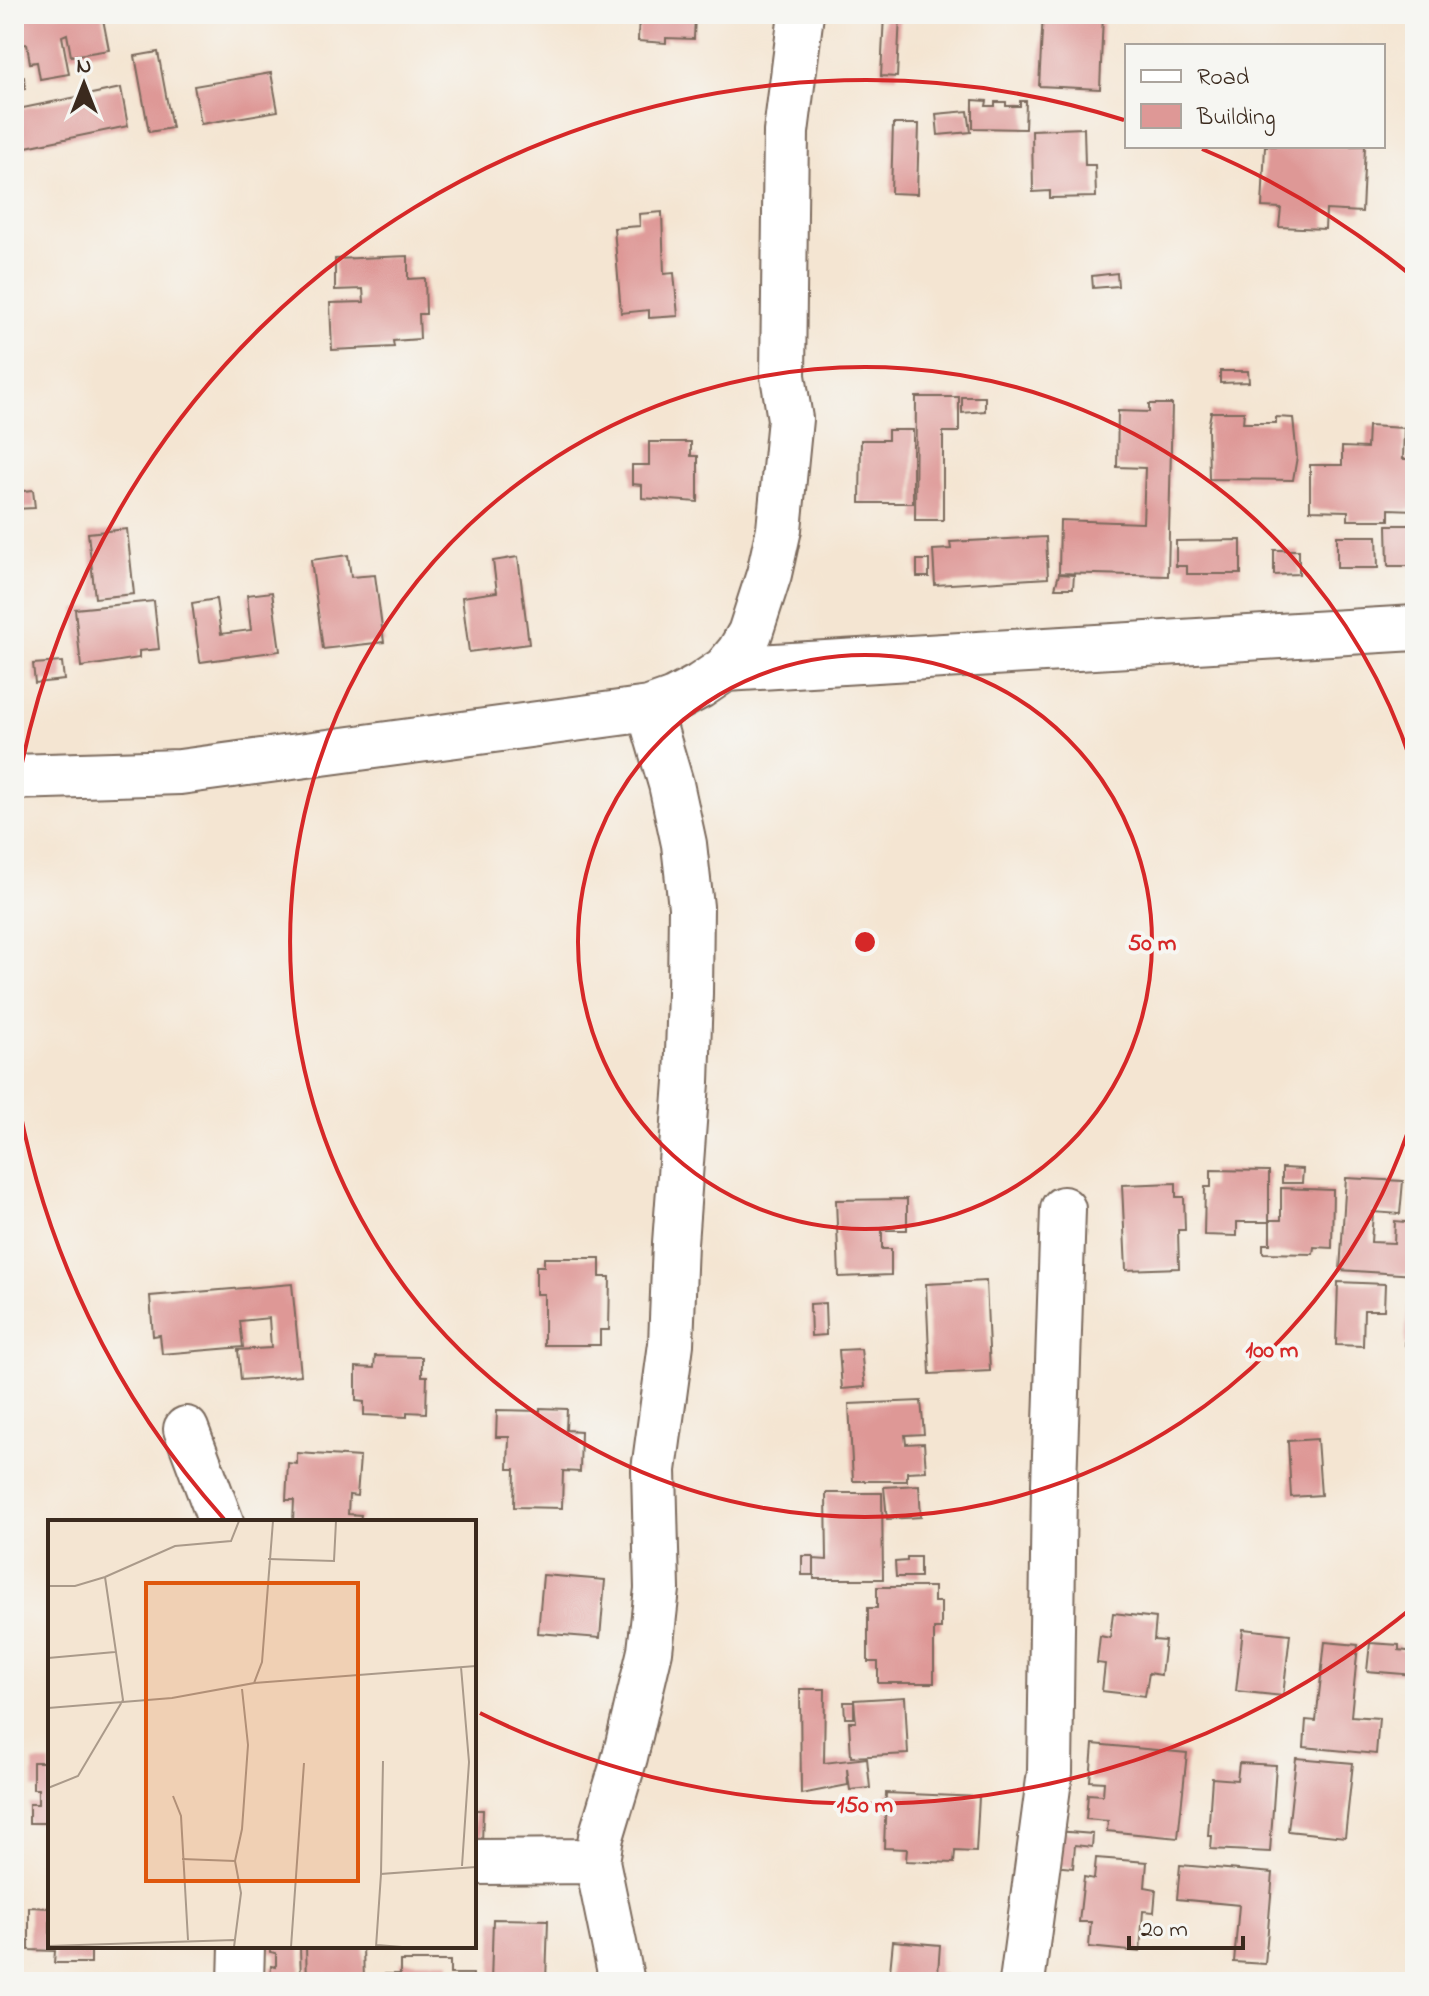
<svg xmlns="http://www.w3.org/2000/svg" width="1429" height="1996" viewBox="0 0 1429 1996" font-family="'Indie Flower',sans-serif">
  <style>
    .building { fill: #de9896 }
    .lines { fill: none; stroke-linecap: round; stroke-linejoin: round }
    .minor-casing { stroke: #7c6b5d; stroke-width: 48 }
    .minor { stroke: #fff; stroke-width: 44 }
    .ring { fill: none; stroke: #d62828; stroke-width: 4 }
    .inset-road { fill: none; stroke: #aa9a8a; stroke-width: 2 }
    .view { fill: #df570d; fill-opacity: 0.15; stroke: #df570d; stroke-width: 4 }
    .inset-edge { fill: none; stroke: #3b2a1e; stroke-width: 4 }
    .centre { fill: #d62828; stroke: #f6f6f2; stroke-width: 4 }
    .ring-label { font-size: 24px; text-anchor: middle; font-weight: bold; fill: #d62828; stroke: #f6f6f2; stroke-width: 8; stroke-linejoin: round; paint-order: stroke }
  </style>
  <rect width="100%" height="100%" fill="#f6f6f2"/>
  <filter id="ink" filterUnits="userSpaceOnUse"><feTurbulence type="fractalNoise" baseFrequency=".0125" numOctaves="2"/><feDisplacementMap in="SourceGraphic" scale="16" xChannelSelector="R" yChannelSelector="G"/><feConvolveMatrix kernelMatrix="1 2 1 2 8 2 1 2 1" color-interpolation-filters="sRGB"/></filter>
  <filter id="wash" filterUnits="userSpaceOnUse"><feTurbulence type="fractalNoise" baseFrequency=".006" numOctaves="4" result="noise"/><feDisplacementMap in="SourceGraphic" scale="32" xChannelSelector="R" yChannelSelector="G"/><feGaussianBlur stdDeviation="1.8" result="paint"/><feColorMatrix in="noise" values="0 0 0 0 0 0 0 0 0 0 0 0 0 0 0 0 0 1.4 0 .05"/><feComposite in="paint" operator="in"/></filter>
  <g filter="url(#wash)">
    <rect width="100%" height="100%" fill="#f4e5d2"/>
    <g id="blocks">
      <!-- building -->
      <path class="building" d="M14,14h88l7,36 -38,6 -4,-22 -5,2 7,38 -29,5 -3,-17 -7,1 -3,-19 -9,1z
        M639,14h56l-1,25 -28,-1v5l-28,-2z
        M884,14l16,1 -3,62 -16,-1z
        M1043,14h60l-3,75 -61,-3z
        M158,52l14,76 -23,4 -14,-76z
        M271,73l7,38 -77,13 -7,-38z
        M24,77l1,12 -11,1v-12z
        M121,88l7,38 -102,21 -8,-38z
        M973,100l14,1 -1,5h9v-4h11v4h14v-5h6l-1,28 -52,-1z
        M968,111l3,21 -33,3 -2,-21z
        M893,124h26l-2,70 -26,-1z
        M1084,128l1,37h10l1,32 -46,1v-7l-17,1 -1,-62z
        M1265,146h100l-3,66 -36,-2 -1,19 -46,-2 2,-19 -19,-1z
        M662,212l2,62 10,-1 4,43 -29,2v-8l-28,3 -7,-85 26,-2 -1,-12z
        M408,256v23l17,-1 1,36h-7l1,25 -27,2 1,6 -62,3 -2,-47 34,-1 -1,-13 -28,1v-31z
        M1117,273l1,13 -25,2 -1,-12z
        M1220,371h28l1,11 -29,1z
        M916,397h43v35h-16v88h-28z
        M962,397h23v14l-23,2z
        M1149,404h23l-4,172 -109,-3 1,-53 83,3 2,-55 -28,-1 1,-56 31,1z
        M1211,412h33l-1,11h33v-6l17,1 4,39 -4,23 -84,-1 -1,-51z
        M1368,426l36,2 -1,31h12v51l-26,-1v11h-41v-9l-38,-1v-45h32v-18l25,1z
        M888,430h25v73h-53l1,-63h27z
        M649,442h42v14h7v46l-56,-4v-13l-10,-1v-19h17z
        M33,490l2,18 -21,1v-17z
        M1387,525h28v41h-27z
        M127,529l7,65 -39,4 -7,-65z
        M1337,536h40l1,32h-41z
        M1046,537l2,41 -113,7 -2,-35 18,-1 -1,-7z
        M1241,540v34h-54v-8h-11v-25z
        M1274,550h25v24l-25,1z
        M348,555l3,22 24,-2 9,67 -61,7 -12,-89z
        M518,557l11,87 -60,8 -7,-55 35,-5 -4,-31z
        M917,560h12v17h-12z
        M1059,574l15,1 -1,13h-18z
        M272,592l8,59 -80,11 -8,-59 24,-4 5,35 30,-4 -4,-35z
        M154,601l5,48 -20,2v7l-58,9 -6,-58z
        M62,662l2,18 -29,3 -2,-19z
        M1282,1168l21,1 -1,14h-20z
        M1211,1170l58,1v51h-32v14l-33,-1 1,-48h6z
        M1346,1178l57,3 -3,33 -27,-2 -2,30 23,1 1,-22 20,2v52l-75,-5z
        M1176,1183v14h8l1,33h-7l1,38 -53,2 -4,-85z
        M1281,1188l52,2 -1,58 -18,-1 -1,7 -50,-1v-9h7v-24h11z
        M907,1199v31h-25v19h9v26l-52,2 -3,-77z
        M544,1258h56v19h10l-1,53h-9v15h-56v-51h-8v-28h8z
        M986,1281l4,90 -60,3 -4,-90z
        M1338,1282l47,2 -1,26h-20l-1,36 -27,-1z
        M292,1284l9,91 -60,5 -3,-30 33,-2 -2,-30 -29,3 3,26 -81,7 -2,-19 -7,1 -3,-40z
        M1408,1298l7,1v47l-10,-1z
        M825,1303l1,32 -15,1 -1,-32z
        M861,1349l4,38 -23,2 -3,-39z
        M375,1356l47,1v19h5l-1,37 -19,-1v5l-43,-2v-13l-8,-1v-34l18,1z
        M921,1401l3,33 -19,1 1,9 18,-1 2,28 -19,1v9h-54l-4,-77z
        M540,1408l27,1 -1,21 15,1 -1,41 -17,-1 -1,37 -48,-1 1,-38h-7l1,-32h-13l1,-27 43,1z
        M1317,1439l4,56 -30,2 -3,-56z
        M297,1453l63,4 -3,39 -8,-1 -1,19 13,1 -1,7h-67l1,-22h-8l2,-37 9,1z
        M919,1485l2,32 -34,2 -3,-32z
        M826,1493h56l1,86h-69v-20l13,1z
        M802,1556h11v19h-11z
        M907,1557h13v20h-24l-1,-15 12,-1z
        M543,1575l62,5 -5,58 -62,-5z
        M877,1587h57v15h7v27h-7v54h-56v-21h-10v-54h9z
        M1113,1613l43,5 -2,22 11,1 -4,34 -12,-2 -4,23 -43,-5 3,-27 -8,-1 3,-27 10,2z
        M1243,1629l47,5 -7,62 -47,-5z
        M1325,1642l33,3 -7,71 28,2 -3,36 -72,-7 2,-27 10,1z
        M1370,1643l29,2v5l16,2v23l-48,-4z
        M800,1689h25l-1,74 43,-5 3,30 -20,2 -3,-21 1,16 -47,9z
        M905,1697l3,57 -57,3 -2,-35h7l-2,-22z
        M844,1702h10v16h-9z
        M1093,1744l94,9 -9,85 -71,-7 1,-10 -22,-2 2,-25 15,1 1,-13 -14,-1z
        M1296,1758l57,5 -8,74 -57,-6z
        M33,1762h17v61h-21v-19h9v-15h-5z
        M1239,1763l37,2 -6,87 -59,-3 1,-13h-4l4,-58 25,2z
        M886,1793l93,4 -3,55 -21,-1 -1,12 -48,-2 1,-12 -23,-1z
        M474,1810h9l-1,35h-8z
        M1056,1831l37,3 -1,13 -17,-2 -2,23 -20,-2z
        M1096,1858l51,4 -2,25 11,2 -2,23 -11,-1 -3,41 -51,-5 2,-25h-12l5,-45 10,2z
        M1180,1865l93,8 -8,91 -31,-2 5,-57 -62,-6z
        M29,1907l21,1v38h41v17h-37l1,-12 -26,-1z
        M493,1919l55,1 -2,62h-55z
        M893,1941l47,4 -2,28 6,1 -1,8h-54z
        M270,1946h30l1,36h-31l1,-16 5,1v-14l-6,-1z
        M306,1946h57l1,36h-57z
        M400,1961h50v13h23v8h-97v-8h24z"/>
    </g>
  </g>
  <g filter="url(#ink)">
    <use href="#blocks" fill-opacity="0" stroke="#7c6b5d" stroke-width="2"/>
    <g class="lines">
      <defs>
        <path id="minor" d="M725,669l690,-41
          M14,777l166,-5 469,-63 25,-9 26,-14 25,-17 14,-17 11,-19 19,-59 10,-45 11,-110 -7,-43 3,-244 15,-118
          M186,1429l35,93
          M474,1862l123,-1
          M241,1982l1,-36
          M622,1982l-25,-121 4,-24 24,-80 25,-106 7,-62 -3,-119 17,-126 4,-101 12,-161 3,-89 1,-86 -7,-63 -13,-60 -22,-75
          M1022,1982l28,-210 4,-287 9,-276"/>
      </defs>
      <!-- minor casing -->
      <use href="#minor" class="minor-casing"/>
      <!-- minor -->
      <use href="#minor" class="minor"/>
    </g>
  </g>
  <!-- distance rings -->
  <g class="ring">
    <circle cx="865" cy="942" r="287"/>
    <path d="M1415 1110A575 575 0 1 1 1415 774"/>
    <path d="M1413 1607A862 862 0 0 1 480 1713M224 1519A862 862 0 0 1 15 1084M15 800A862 862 0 0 1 1124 120M1202 149A862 862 0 0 1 1413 277"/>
  </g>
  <!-- overview -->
  <g transform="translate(48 1520)">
    <rect width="428" height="428" fill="#f4e5d2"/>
    <path class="inset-road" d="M220,39l66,2 2,-40M0,66h27l30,-9 70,-31 56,-5 8,-20M0,138l67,-6M413,147l8,95 -7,104M206,163l222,-17M0,188l124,-10 82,-15 8,-21 11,-141M0,268l30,-12 45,-76 -18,-123M125,276l8,20 7,124M134,339l53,2M333,354l2,-113M329,425l25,2M0,426l186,-6M186,427l7,-54 -6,-32 7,-32 6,-84 -6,-56M243,427l13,-184M328,427l5,-73 95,-7"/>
    <path class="view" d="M98,63h212v298h-212z"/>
    <rect width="428" height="428" class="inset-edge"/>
  </g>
  <circle cx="865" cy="942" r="12" class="centre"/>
  <g class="ring-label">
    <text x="1152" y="950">50 m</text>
    <text x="1272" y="1357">100 m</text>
    <text x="865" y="1812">150 m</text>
  </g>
  <!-- margin -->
  <rect width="1429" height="1996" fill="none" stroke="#f6f6f2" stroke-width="48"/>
  <!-- legend -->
  <rect x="1125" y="44" width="260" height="104" fill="#f6f6f2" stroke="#aba49d" stroke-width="2"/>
  <rect x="1141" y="70" width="40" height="12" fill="#ffffff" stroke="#aba49d" stroke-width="2"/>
  <text x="1197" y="84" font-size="24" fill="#3b2a1e">Road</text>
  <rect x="1141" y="104" width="40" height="24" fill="#de9896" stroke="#aba49d" stroke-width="2"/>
  <text x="1197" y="124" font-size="24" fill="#3b2a1e">Building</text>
  <!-- north arrow -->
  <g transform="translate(84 84)" stroke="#f6f6f2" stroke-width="6" paint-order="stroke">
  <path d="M0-6L14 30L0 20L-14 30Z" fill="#3b2a1e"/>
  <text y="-12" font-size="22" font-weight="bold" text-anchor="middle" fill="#3b2a1e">N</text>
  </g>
  <!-- scale -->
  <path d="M1129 1936v12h114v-12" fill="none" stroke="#3b2a1e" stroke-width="4"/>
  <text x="1141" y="1936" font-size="24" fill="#3b2a1e" stroke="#f6f6f2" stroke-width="6" paint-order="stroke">20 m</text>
</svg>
